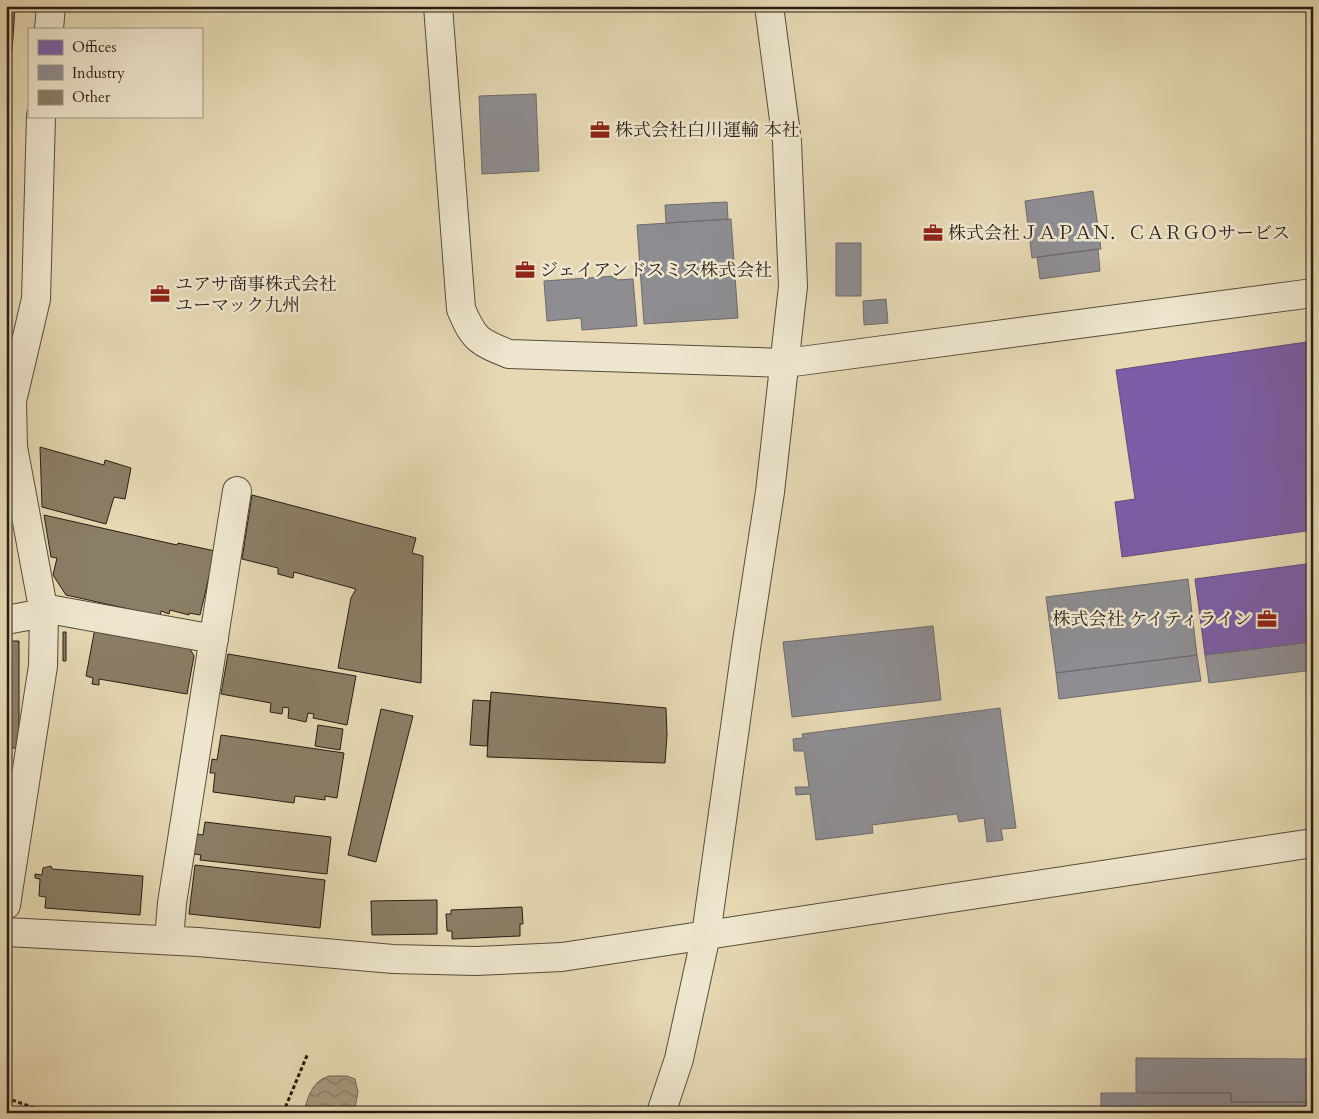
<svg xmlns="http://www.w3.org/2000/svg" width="1319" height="1119" viewBox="0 0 1319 1119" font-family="Cardo,'Noto Serif JP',serif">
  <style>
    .water { fill: url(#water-waves); stroke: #736753 }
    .offices { fill: #7b5ea7; stroke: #624a7b }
    .industry { fill: #8d8d92; stroke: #6f6b6c }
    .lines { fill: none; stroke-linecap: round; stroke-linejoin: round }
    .stream { stroke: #736753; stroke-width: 7 }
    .building { fill: #8a7e66; stroke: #281d13 }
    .minor-casing { stroke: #574c3b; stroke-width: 30 }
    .path { stroke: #281d13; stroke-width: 3; stroke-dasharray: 4 2.5; stroke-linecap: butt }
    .minor { stroke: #eee6ce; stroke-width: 28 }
    .labels { text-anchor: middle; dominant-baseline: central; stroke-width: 5; stroke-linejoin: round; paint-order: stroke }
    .poi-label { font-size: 18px; fill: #281d13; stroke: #eee6ce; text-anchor: start }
  </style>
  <defs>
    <pattern id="water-waves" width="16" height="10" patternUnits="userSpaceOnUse" patternTransform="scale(1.25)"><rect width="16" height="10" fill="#a5987d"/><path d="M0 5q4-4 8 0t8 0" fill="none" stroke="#867b65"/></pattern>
  </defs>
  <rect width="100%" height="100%" fill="#e5d8b3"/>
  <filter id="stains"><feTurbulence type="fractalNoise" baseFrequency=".004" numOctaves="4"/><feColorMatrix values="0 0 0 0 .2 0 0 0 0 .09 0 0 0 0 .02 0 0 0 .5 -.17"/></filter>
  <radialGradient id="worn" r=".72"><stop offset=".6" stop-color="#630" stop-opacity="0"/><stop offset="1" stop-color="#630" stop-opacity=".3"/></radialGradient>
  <!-- water -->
  <path class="water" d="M329,1076h18l8,3 3,13 -4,21h-51c6,-17 8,-31 26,-37z"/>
  <!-- offices -->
  <path class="offices" d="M1313,341v189l-191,27 -7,-55 20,-3 -19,-129z
    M1313,563v79l-108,13 -10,-76z"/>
  <!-- industry -->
  <path class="industry" d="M536,94l3,77 -57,3 -3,-78z
    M1093,191l8,58 -69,9 -7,-57z
    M727,202l1,17 -62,4 -1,-18z
    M731,219l7,99 -94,6 -7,-99z
    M836,243h25v53h-25z
    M1098,249l2,22 -60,8 -3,-22z
    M616,276v4l17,-1 4,47 -55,4 -1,-12 -34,3 -3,-40z
    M886,299l2,24 -24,2 -1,-24z
    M1188,579l9,76 -141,18 -10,-76z
    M933,626l8,74 -149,17 -9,-75z
    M1313,642v28l-104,13 -4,-28z
    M1197,655l4,26 -142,18 -3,-26z
    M1000,708l16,120 -15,1 2,11 -16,2 -3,-24 -25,4 -2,-8 -85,11 1,8 -57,7 -6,-46 -14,1 -1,-8h14l-5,-36h-10l-1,-12 10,-1 -1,-4z
    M1136,1058l177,1v43h-82v-9l-95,-1z
    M1101,1093h130v9h82v11h-212z"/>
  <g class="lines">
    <!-- stream -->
    <path class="stream" d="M6,1110l7,3"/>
  </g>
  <!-- building -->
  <path class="building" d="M6,6h9l-3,46 -6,-1z
    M6,192h2v54h-2z
    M40,447l64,18 1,-5 26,8 -6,31 -11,-2 -8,27 -64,-17z
    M252,495l164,43 -4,15 11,3 -2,127 -83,-15 13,-70 5,-9 -62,-17 -1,6 -15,-4v-6l-36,-9z
    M44,515l133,30 1,-2 37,8 -15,64 -11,-2v2l-19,-5 -1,4 -8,-3 -1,5 -94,-21 -13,-20 4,-17 -6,-1z
    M95,628l92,16 7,12 -7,38 -88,-15v6l-7,-1 1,-6 -7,-2z
    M63,632h3v29h-3z
    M6,641h13v107h-13z
    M228,654l128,22 -9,49 -34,-7 1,-4 -6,-1 -2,9 -18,-4 1,-10 -6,-1 -1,7 -12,-2 1,-9 -50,-9z
    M491,692l175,16 1,27 -2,28 -178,-6z
    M473,700l17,1 -3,45 -17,-1z
    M381,709l32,7 -37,146 -28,-7z
    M318,725l25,4 -3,21 -25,-4z
    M221,735l123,18 -7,45 -12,-2v4l-30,-4 -1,7 -81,-11 2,-19h-5l2,-14 5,1z
    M205,822l126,15 -4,37 -127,-14 1,-5 -7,-1 3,-20 6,1z
    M195,865l130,15 -5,48 -131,-14z
    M51,866l1,3 91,7 -3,39 -95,-7 1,-11 -7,-1 1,-17 -5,-1v-4l7,1 1,-7z
    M437,900v34l-65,1 -1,-34z
    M522,907l1,17h-3v12l-68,3v-8h-5l-1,-17h5v-4z"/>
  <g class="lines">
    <defs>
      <path id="minor" d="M438,6l23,303c13,31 18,33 48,45l277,9 527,-70
        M49,29l2,-23
        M43,608l171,31
        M6,620l38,-7
        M6,905l37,-239 1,-53 -31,-166 -1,-46 24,-102 5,-183
        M6,932l192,10 195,17 83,2 86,-4 751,-114
        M169,940l3,-37 65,-412
        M661,1113l18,-54 27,-124 40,-287 24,-156 23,-206 -6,-144 -18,-136"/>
    </defs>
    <!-- minor casing -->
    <use href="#minor" class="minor-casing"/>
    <!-- path -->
    <path class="path" d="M6,1098l43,15
      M283,1113l25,-60"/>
    <!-- minor -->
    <use href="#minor" class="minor"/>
  </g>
  <!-- icons -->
  <defs>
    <symbol id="office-bare" viewBox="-9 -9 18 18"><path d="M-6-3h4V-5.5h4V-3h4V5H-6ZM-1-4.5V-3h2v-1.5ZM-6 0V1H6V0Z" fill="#8f2418" stroke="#eee6ce" stroke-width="2.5" paint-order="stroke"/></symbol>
  </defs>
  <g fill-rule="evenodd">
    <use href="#office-bare" x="586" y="116" width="28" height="28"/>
    <use href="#office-bare" x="919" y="219" width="28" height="28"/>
    <use href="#office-bare" x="511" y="256" width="28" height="28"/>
    <use href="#office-bare" x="146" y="280" width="28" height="28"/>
    <use href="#office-bare" x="1253" y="605" width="28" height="28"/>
  </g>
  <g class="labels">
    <!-- poi labels -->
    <g class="poi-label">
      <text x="615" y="130">株式会社白川運輸 本社</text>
      <text x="948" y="233">株式会社ＪＡＰＡＮ．ＣＡＲＧＯサービス</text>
      <text x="540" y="270">ジェイアンドスミス株式会社</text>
      <text x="175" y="284">ユアサ商事株式会社<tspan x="175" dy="21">ユーマック九州</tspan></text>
      <text x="1252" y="619" text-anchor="end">株式会社 ケイティライン</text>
    </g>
  </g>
  <!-- margin -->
  <rect width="1319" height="1119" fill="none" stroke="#e5d8b3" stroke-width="25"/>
  <rect x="8" y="8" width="1304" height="1104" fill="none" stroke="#281d13" stroke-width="2.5"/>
  <rect x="12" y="12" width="1294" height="1094" fill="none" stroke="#281d13"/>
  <!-- legend -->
  <rect x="28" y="28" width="175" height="90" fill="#eee6ce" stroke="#9f9683"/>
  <rect x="38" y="40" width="25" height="15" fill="#7b5ea7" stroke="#9f9683"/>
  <text x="72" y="52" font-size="15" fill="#281d13">Offices</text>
  <rect x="38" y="65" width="25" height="15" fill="#8d8d92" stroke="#9f9683"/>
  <text x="72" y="78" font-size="15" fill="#281d13">Industry</text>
  <rect x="38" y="90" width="25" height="15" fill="#8a7e66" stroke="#9f9683"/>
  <text x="72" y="102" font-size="15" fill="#281d13">Other</text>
  <rect width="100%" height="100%" filter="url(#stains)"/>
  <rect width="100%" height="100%" fill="url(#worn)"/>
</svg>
